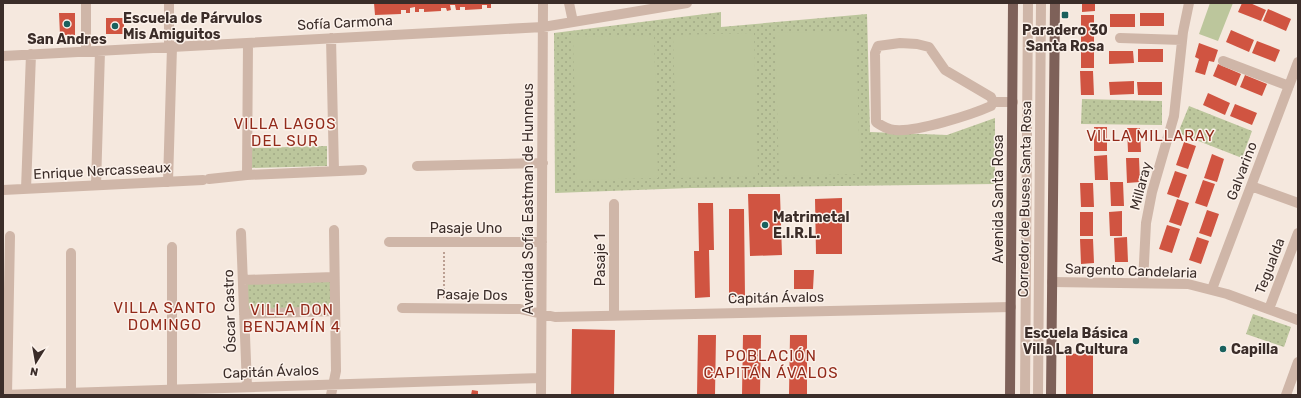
<svg xmlns="http://www.w3.org/2000/svg" width="1301" height="398" viewBox="0 0 1301 398" font-family="Rubik,sans-serif">
  <style>
    .grass { fill: url(#grass-dots) }
    .garden { fill: #bcc69c }
    .building { fill: #d05441 }
    .lines { fill: none; stroke-linecap: round; stroke-linejoin: round }
    .path { stroke: #bb9f92; stroke-width: 2; stroke-dasharray: 2 2; stroke-linecap: butt }
    .minor { stroke: #cfb6a8; stroke-width: 10 }
    .major { stroke: #7e6159; stroke-width: 10 }
    .poi-dot { fill: #1a615e; stroke: #fcf2eb; stroke-width: 1.5 }
    .labels { text-anchor: middle; dominant-baseline: central; stroke-width: 3; stroke-linejoin: round; paint-order: stroke }
    .poi-label { font-size: 14px; font-weight: bold; fill: #3b2d29; stroke: #fcf2eb; text-anchor: start }
    .street-label { font-size: 14px; fill: #3b2d29; stroke: #fcf2eb }
    .neighbourhood-label { font-size: 15px; letter-spacing: 1px; fill: #922a1a; stroke: #fcf2eb }
  </style>
  <defs>
    <pattern id="grass-dots" width="8" height="8" patternUnits="userSpaceOnUse"><rect width="8" height="8" fill="#bcc69c"/><path d="M2 2h.1M6 6h.1" fill="none" stroke="#a2aa86" stroke-width="1.8" stroke-linecap="round"/></pattern>
  </defs>
  <rect width="100%" height="100%" fill="#f5e8de"/>
  <!-- grass -->
  <path class="grass" d="M721,12v15l146,-13 3,118 77,3 48,-17v66l-304,4 -136,5 -1,-160z
    M1082,99l80,2v24l-81,-1z
    M1189,106l63,25 -10,27 -64,-25z
    M327,146v20l-77,2v-20z
    M330,278v29l-83,3 -1,-28z
    M1253,314l38,13 -7,20 -38,-13z"/>
  <!-- garden -->
  <path class="garden" d="M1210,3h23l-15,38 -19,-7z
    M856,31l4,143 -81,2 -4,-143z
    M754,33l4,143 -81,2 -4,-143z
    M654,35l4,143 -81,2 -4,-143z"/>
  <!-- building -->
  <path class="building" d="M374,3h117v5h-4v-3h-5v4l-17,1v-3h-5v3h-4l-1,-5h-5l1,5 -4,1 -1,-3h-5v3l-17,1v-3h-5v3h-4v-5l-5,1v5h-4v-3h-5v4l-26,1z
    M1082,3h13v8l-13,1z
    M1242,3h8l16,7 -5,11 -23,-9z
    M1268,9l23,10 -5,12 -23,-10z
    M59,13h16v22h-15z
    M1140,13h24v13h-24z
    M1110,14h25v13h-25z
    M1081,15h13v53h-13z
    M106,18h18v16h-18z
    M1231,30l23,10 -5,12 -23,-10z
    M1257,41l23,9 -5,12 -23,-9z
    M1199,43l19,7 -4,12 -5,-1 -4,14 -10,-3 4,-13 -4,-2z
    M1138,49h25v13h-25z
    M1109,51h24l1,12 -25,1z
    M1218,64l23,10 -5,12 -23,-10z
    M1080,71h13l1,24h-13z
    M1245,75l22,9 -5,12 -22,-9z
    M1134,81v13l-24,1 -1,-13z
    M1137,82h25v13h-24z
    M1208,93l22,10 -5,12 -22,-10z
    M1235,104l22,9 -5,12 -22,-9z
    M1094,127h13v24h-13z
    M1127,128h13l1,24h-13z
    M1184,142l12,4 -8,23 -12,-4z
    M1212,154l12,5 -7,23 -13,-4z
    M1107,155l1,25h-13l-1,-24z
    M1126,158h13l1,24 -13,1z
    M1175,171l12,4 -8,23 -12,-4z
    M1203,180l12,4 -8,23 -12,-4z
    M1110,182h13l1,24h-13z
    M1080,183h13l1,24h-13z
    M748,194h32l2,61 -32,1z
    M842,198v56h-26l-1,-55z
    M1177,199l12,4 -8,23 -12,-4z
    M698,203h15l1,47h-5l1,47 -15,1 -1,-47h5z
    M729,209h15l1,88h-16z
    M1207,210l12,4 -8,23 -12,-4z
    M1122,211v25h-12l-1,-24z
    M1080,212h13v24h-13z
    M1167,225l13,4 -8,24 -13,-4z
    M1127,237l1,25h-13l-1,-24z
    M1197,237l12,4 -8,23 -12,-4z
    M1080,239h13l1,24 -13,1z
    M794,270h20l-1,19h-19z
    M572,329l43,1 -1,65h-43z
    M698,335h18l-1,60h-18z
    M743,335h18l-1,60h-18z
    M790,335h17v60h-18z
    M1093,353v42h-27v-41z
    M472,390l6,1v4h-7z"/>
  <g class="lines">
    <!-- path -->
    <path class="path" d="M444,252v47"/>
    <!-- minor -->
    <path class="minor" d="M86,3v48
      M569,3l4,19
      M331,38l3,133
      M1120,38l62,2
      M900,43l17,1 12,3 16,23 46,27 2,5 -2,4c-20,9 -74,26 -96,24 -7,0 -13,-4 -19,-8l-1,-69 3,-7z
      M169,47v-44
      M3,56l540,-29 144,-24
      M1223,61l66,25
      M993,102h20
      M417,166l126,-3
      M247,175l1,-132
      M209,179l38,-4 115,-5
      M168,182l4,-135
      M96,185l4,-134
      M1251,186l47,17
      M26,189l5,-135
      M3,190l200,-10
      M241,233l6,154
      M389,242h153
      M172,247v148
      M71,253v142
      M243,280l91,-3
      M1052,282l136,2 39,10 71,26
      M1143,283l3,-60 6,-31 22,-76 9,-84 6,-29
      M1212,289l86,-227
      M402,308l118,1 35,8 456,-10
      M1269,309l29,-76
      M244,314l91,-3
      M614,315v-111
      M3,395l538,-17
      M7,395l3,-159
      M331,395l5,-24 -2,-141
      M541,395l2,-392
      M1025,395l3,-392
      M1038,395l3,-392
      M1286,395l12,-33"/>
    <!-- major -->
    <path class="major" d="M1010,395l3,-392
      M1051,395l4,-392"/>
  </g>
  <!-- markers -->
  <g class="poi-dot">
    <rect x="1061" y="11" width="8" height="8" rx="2"/>
    <circle cx="67" cy="24" r="4"/>
    <circle cx="115" cy="26" r="4"/>
    <circle cx="765" cy="225" r="4"/>
    <circle cx="1136" cy="341" r="4"/>
    <circle cx="1223" cy="349" r="4"/>
  </g>
  <g class="labels">
    <!-- poi labels -->
    <g class="poi-label">
      <text x="123" y="18">Escuela de Párvulos<tspan x="123" dy="16">Mis Amiguitos</tspan></text>
      <text x="1065" y="30" text-anchor="middle">Paradero 30<tspan x="1065" dy="16">Santa Rosa</tspan></text>
      <text x="67" y="39" text-anchor="middle">San Andres</text>
      <text x="773" y="217">Matrimetal<tspan x="773" dy="16">E.I.R.L.</tspan></text>
      <text x="1128" y="333" text-anchor="end">Escuela Básica<tspan x="1128" dy="16">Villa La Cultura</tspan></text>
      <text x="1231" y="349">Capilla</text>
    </g>
    <!-- street labels -->
    <g class="street-label">
      <text transform="translate(345 23) rotate(-3)">Sofía Carmona</text>
      <text transform="translate(102 171) rotate(-3)">Enrique Nercasseaux</text>
      <text transform="translate(1242 171) rotate(-69)">Galvarino</text>
      <text transform="translate(1141 186) rotate(-75)">Millaray</text>
      <text transform="translate(528 199) rotate(-90)">Avenida Sofía Eastman de Hunneus</text>
      <text transform="translate(998 199) rotate(-90)">Avenida Santa Rosa</text>
      <text transform="translate(1025 199) rotate(-89)">Corredor de Buses Santa Rosa</text>
      <text x="466" y="228">Pasaje Uno</text>
      <text transform="translate(600 260) rotate(-90)">Pasaje 1</text>
      <text transform="translate(1270 266) rotate(-69)">Tegualda</text>
      <text transform="translate(1131 271) rotate(2)">Sargento Candelaria</text>
      <text transform="translate(472 295) rotate(1)">Pasaje Dos</text>
      <text transform="translate(776 298) rotate(-1)">Capitán Ávalos</text>
      <text transform="translate(230 311) rotate(-92)">Óscar Castro</text>
      <text transform="translate(271 372) rotate(-2)">Capitán Ávalos</text>
    </g>
    <!-- neighbourhood labels -->
    <g class="neighbourhood-label">
      <text x="285" y="124">VILLA LAGOS<tspan x="285" dy="17">DEL SUR</tspan></text>
      <text x="1151" y="136">VILLA MILLARAY</text>
      <text x="165" y="308">VILLA SANTO<tspan x="165" dy="17">DOMINGO</tspan></text>
      <text x="292" y="310">VILLA DON<tspan x="292" dy="17">BENJAMÍN 4</tspan></text>
      <text x="771" y="356">POBLACIÓN<tspan x="771" dy="17">CAPITÁN ÁVALOS</tspan></text>
    </g>
  </g>
  <!-- border -->
  <rect width="1301" height="398" fill="none" stroke="#3b2d29" stroke-width="8"/>
  <!-- north arrow -->
  <g transform="translate(36 362) rotate(191)" stroke="#fcf2eb" stroke-width="3" paint-order="stroke">
  <path d="M0-3L7 15L0 10L-7 15Z" fill="#3b2d29"/>
  <text y="-6" font-size="11" font-weight="bold" text-anchor="middle" fill="#3b2d29">N</text>
  </g>
</svg>
